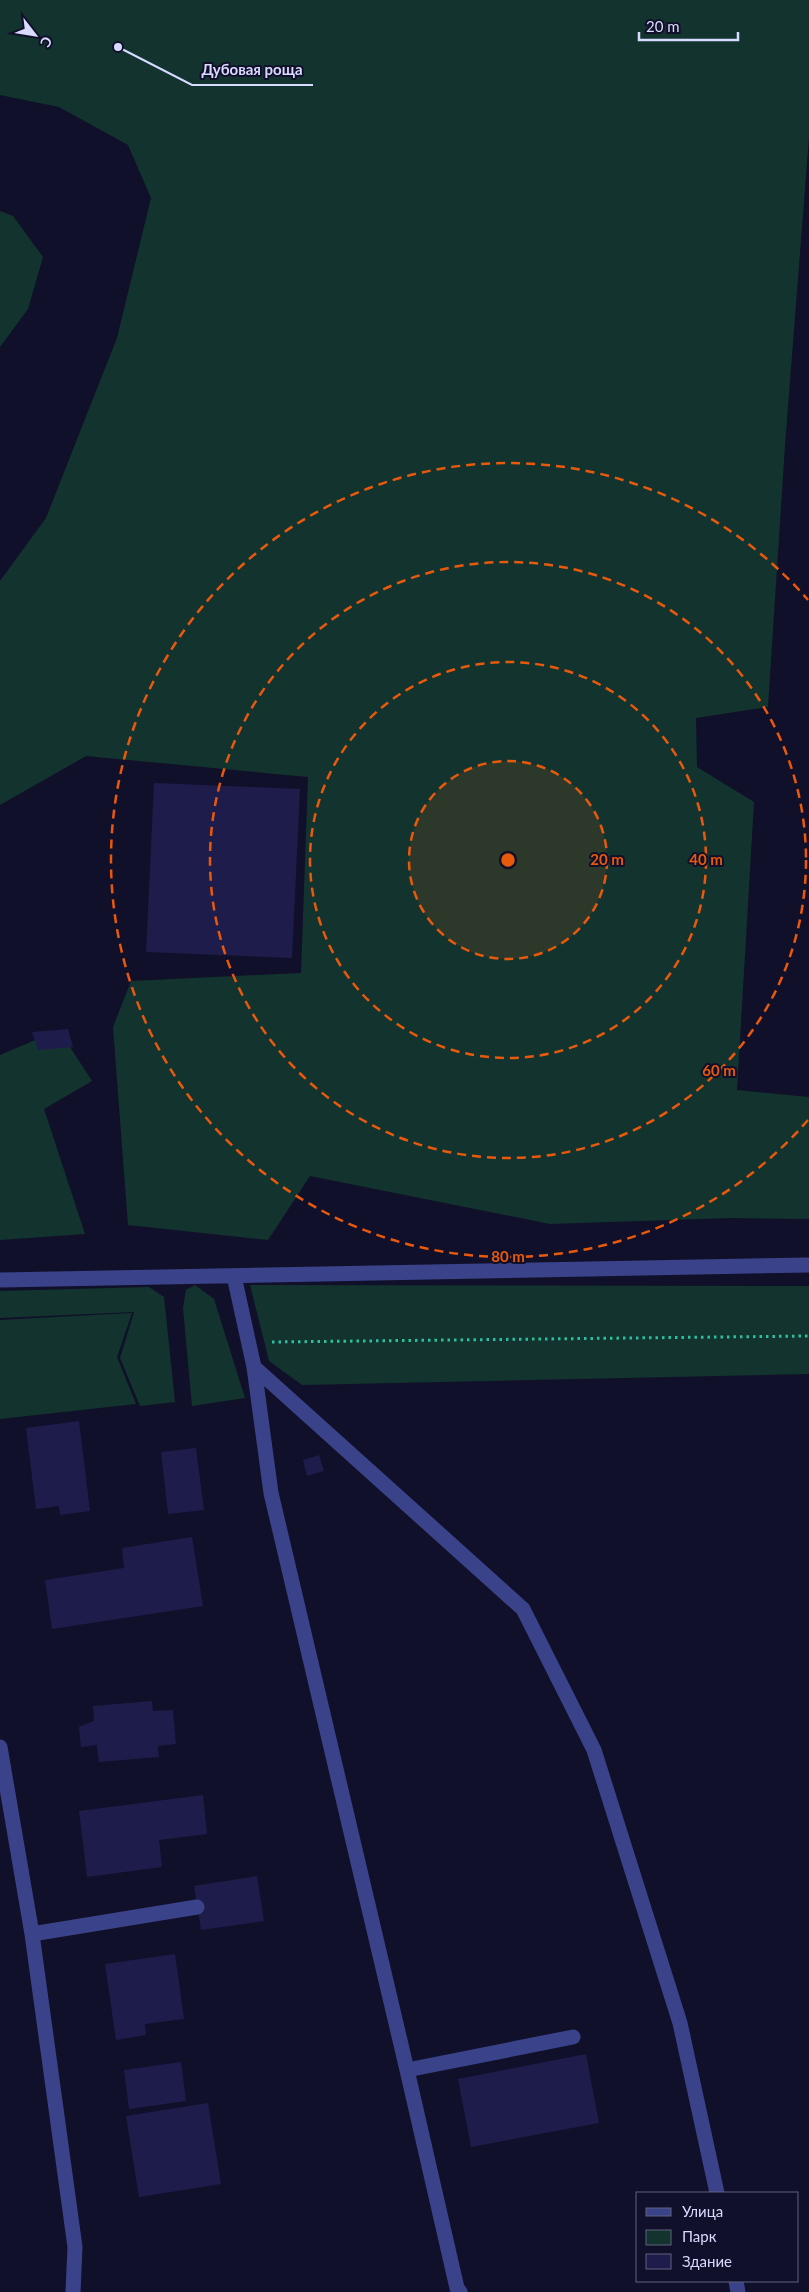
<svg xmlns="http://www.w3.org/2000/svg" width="809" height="2292" viewBox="0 0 809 2292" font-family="Lato,sans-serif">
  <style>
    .green { fill: #13342e }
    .building { fill: #1e1c4b }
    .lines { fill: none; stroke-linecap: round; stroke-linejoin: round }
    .path { stroke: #2ebea0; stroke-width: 3; stroke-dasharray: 2.5 4; stroke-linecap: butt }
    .minor { stroke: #3a438a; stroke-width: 15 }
    .ring { fill: none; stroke: #e8590c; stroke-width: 2.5; stroke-dasharray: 9 6 }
    .centre { fill: #e8590c; stroke: #11102a; stroke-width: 2.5 }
    .ring-label { font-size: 15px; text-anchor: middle; font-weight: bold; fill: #e8590c; stroke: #11102a; stroke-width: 4; stroke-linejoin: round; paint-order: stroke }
    .leader { fill: none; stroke: #d9daff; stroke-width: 2 }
    .callout-dot { fill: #d9daff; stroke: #11102a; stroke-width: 2 }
    .callout-label { font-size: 15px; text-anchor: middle; font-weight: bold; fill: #d9daff; stroke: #11102a; stroke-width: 4; stroke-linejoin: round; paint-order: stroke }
  </style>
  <rect width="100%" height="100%" fill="#11102a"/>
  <!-- green -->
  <path class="green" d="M0,0h809v137l-24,308 -17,262 -72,11 1,49 57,35 -17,288 72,7v122l-78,-1 -181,6 -240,-48 -42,64 -140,-15 -15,-198 18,-46 170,-8 7,-196 -222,-21 -86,49v-224l46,-63 71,-180 34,-140 -23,-53 -69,-38 -59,-12z
    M0,211l13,5 30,41 -15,52 -28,38z
    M59,1030l33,51 -48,28 41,125 -85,6v-185z
    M195,1285l19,14 31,99 -53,8 -9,-98 3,-18z
    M250,1285l559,1v88l-507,11 -33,-24z
    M149,1287l15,10 11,105 -35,4 -20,-48 14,-46 -134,6v-27z
    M132,1313l-15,44 19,47 -136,15v-99z"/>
  <!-- building -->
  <path class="building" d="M154,783l146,6 -8,169 -146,-6z
    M68,1029l5,18 -35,3 -6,-18z
    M79,1421l11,90 -30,4 -1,-9 -23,3 -10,-81z
    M196,1448l8,62 -36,4 -7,-62z
    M319,1455l5,16 -17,5 -4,-16z
    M192,1537l11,69 -151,23 -7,-49 79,-12 -2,-20z
    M152,1701l1,10 20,-1 3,34 -18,2 1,11 -60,5 -2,-17 -16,2 -2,-20 15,-6 -1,-15z
    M203,1795l4,39 -48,6 3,27 -75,10 -8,-66z
    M257,1876l7,45 -63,9 -7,-44z
    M175,1954l9,65 -39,5 1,11 -30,5 -11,-76z
    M586,2054l13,69 -128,24 -13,-68z
    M181,2062l5,39 -57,8 -5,-39z
    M208,2103l13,81 -82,13 -13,-81z"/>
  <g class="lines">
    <!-- path -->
    <path class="path" d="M272,1342l537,-6"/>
    <!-- minor -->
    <path class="minor" d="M234,1276l20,91 17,126 136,577 50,218 3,4
      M0,1280l809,-15
      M254,1367l269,242 71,141 86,273 37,170
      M0,1747l32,187 43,313 -2,45
      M32,1934l165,-27
      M407,2070l166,-33
      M736,2281l2,11"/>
  </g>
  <!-- distance rings -->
  <circle cx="508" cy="860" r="99" fill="#e8590c" fill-opacity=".12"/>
  <g class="ring">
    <circle cx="508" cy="860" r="99"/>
    <circle cx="508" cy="860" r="198"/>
    <circle cx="508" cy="860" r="298"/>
    <path d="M808 1120A397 397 0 1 1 808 600"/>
  </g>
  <circle cx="508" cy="860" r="8" class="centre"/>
  <g class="ring-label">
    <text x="607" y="865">20 m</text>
    <text x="706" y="865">40 m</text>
    <text x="719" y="1076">60 m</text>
    <text x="508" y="1262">80 m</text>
  </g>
  <!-- callouts -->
  <path class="leader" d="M118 47L192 85H313"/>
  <circle class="callout-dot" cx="118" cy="47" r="5"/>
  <g class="callout-label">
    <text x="252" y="75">Дубовая роща</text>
  </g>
  <!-- legend -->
  <rect x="636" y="2192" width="162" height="90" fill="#11102a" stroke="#61617f"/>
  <rect x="646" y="2208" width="25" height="8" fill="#3a438a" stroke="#61617f"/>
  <text x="682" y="2217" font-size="15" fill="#d9daff">Улица</text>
  <rect x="646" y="2230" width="25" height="15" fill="#13342e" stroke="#61617f"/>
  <text x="682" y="2242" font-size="15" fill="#d9daff">Парк</text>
  <rect x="646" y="2254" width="25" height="15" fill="#1e1c4b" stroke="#61617f"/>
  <text x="682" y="2267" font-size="15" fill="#d9daff">Здание</text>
  <!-- north arrow -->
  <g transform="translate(35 35) rotate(121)" stroke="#11102a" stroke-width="4" paint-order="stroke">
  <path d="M0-4L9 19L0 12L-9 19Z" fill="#d9daff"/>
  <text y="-8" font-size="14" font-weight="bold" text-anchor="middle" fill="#d9daff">С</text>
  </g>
  <!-- scale -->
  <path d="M639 32v8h99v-8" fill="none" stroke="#d9daff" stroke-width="2.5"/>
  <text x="646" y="32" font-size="15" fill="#d9daff" stroke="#11102a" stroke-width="4" paint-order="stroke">20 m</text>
</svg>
